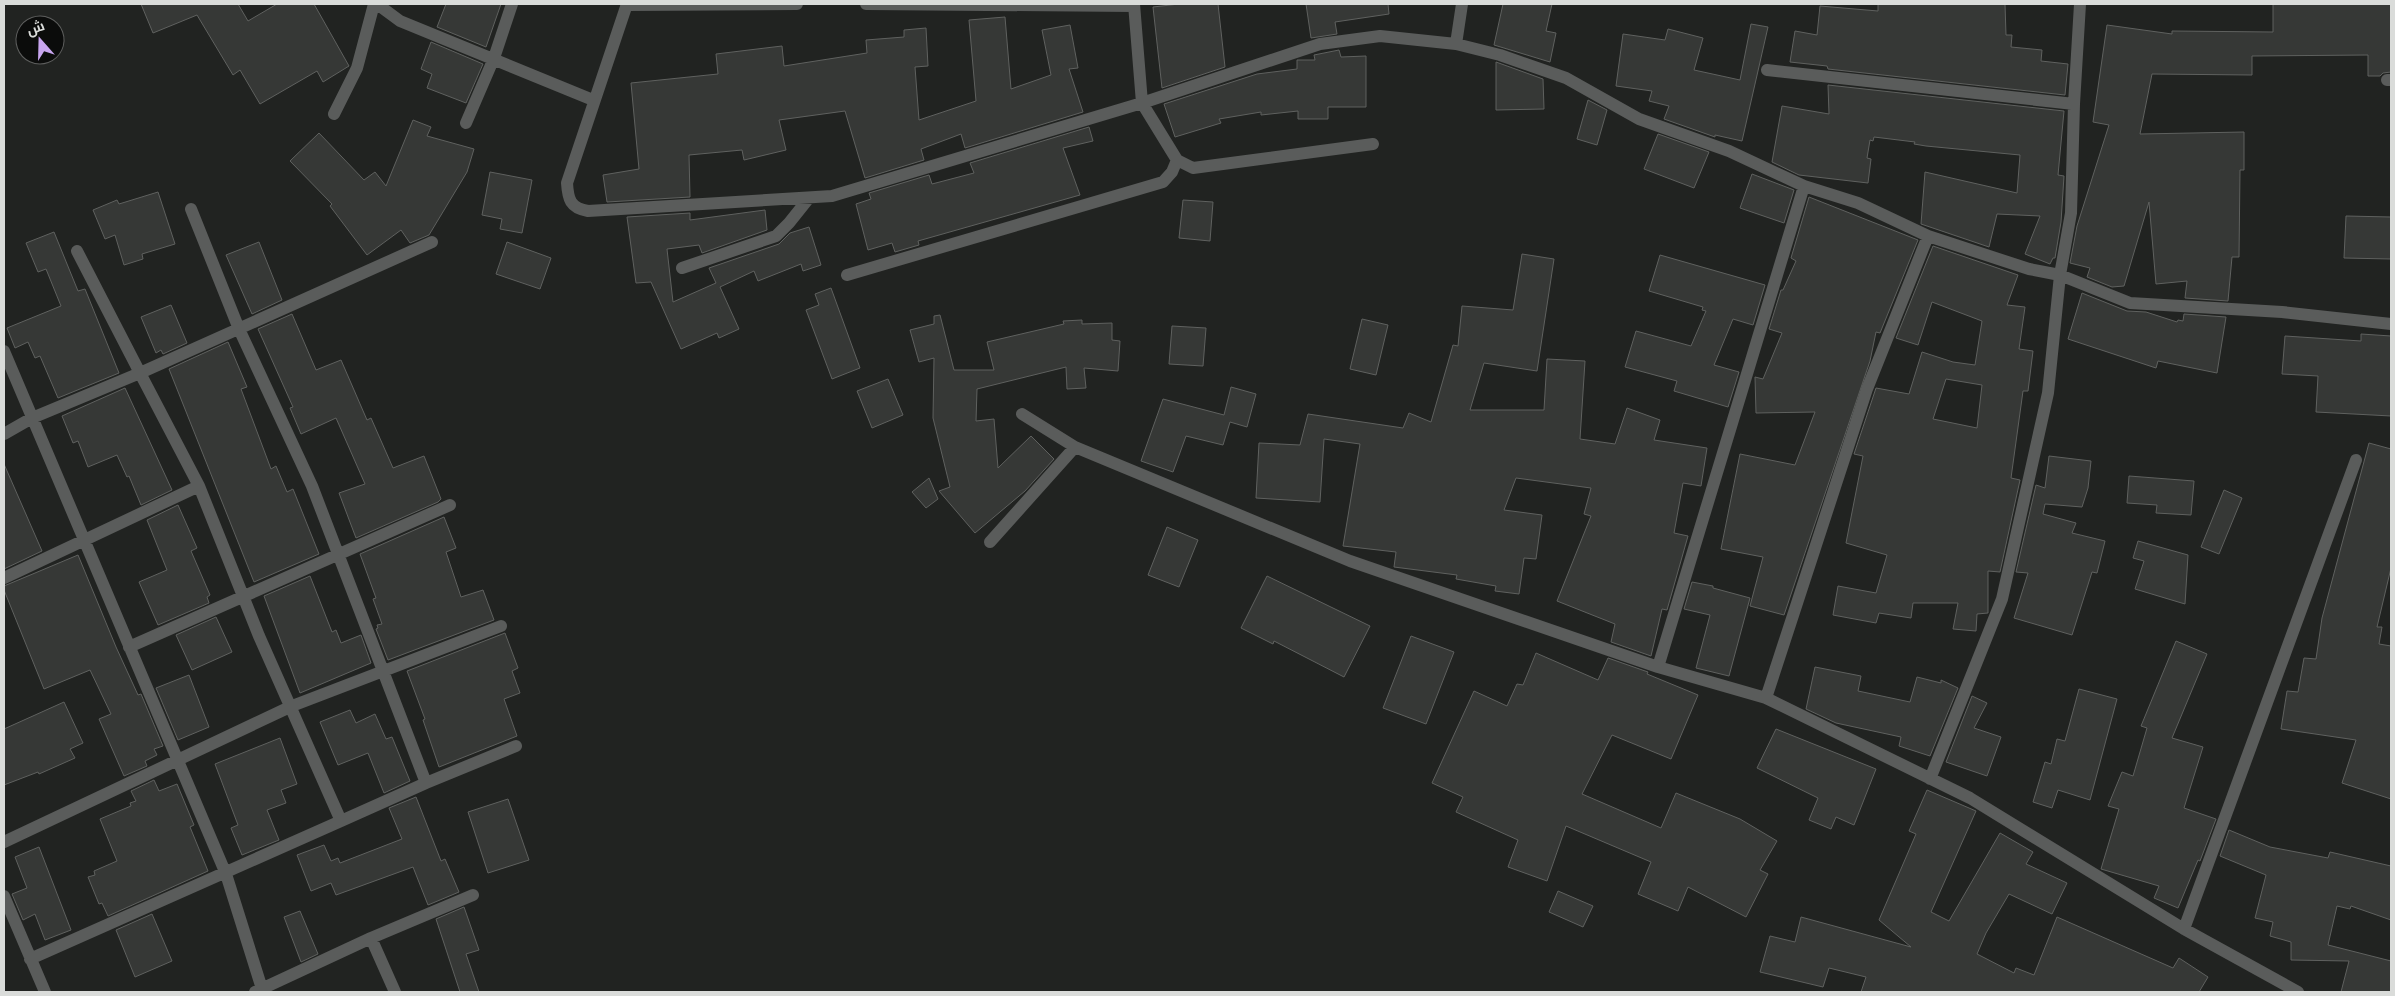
<svg xmlns="http://www.w3.org/2000/svg" width="2395" height="996" viewBox="0 0 2395 996" font-family="Bitter,Cairo,serif">
  <style>
    .building { fill: #363836; stroke: #5f615f; fill-rule: evenodd }
    .lines { fill: none; stroke-linecap: round; stroke-linejoin: round }
    .street { stroke: #5a5c5b; stroke-width: 12 }
  </style>
  <rect width="100%" height="100%" fill="#212321"/>
  <!-- building -->
  <path class="building" d="M141,4h97l10,17 29,-17h37l35,62 -26,16 -6,-11 -57,33 -20,-34 -7,5 -36,-60 -44,18z
    M446,4h55l-15,43 -49,-20z
    M1179,4h39l7,63 -63,21 -9,-81z
    M1306,4h82l1,10 -54,8 2,12 -26,4z
    M1503,4h49l-6,27 10,2 -6,29 -56,-17z
    M1878,4h127l1,31h6l-1,12 31,3 -1,11 27,3 -3,31 -237,-26 -1,-3 -37,-4 5,-31 22,4 3,-29 58,5z
    M2273,4h118v68l-8,1 -3,3h-12v-21l-116,1v19l-100,-1 -12,60 104,-2v38h-4l-1,87h-7l-4,44 -43,-3 2,-17 -31,3 -7,-82 -25,84 -12,1 -25,-10 3,-9 -20,-5 7,-37 32,-101 -16,-3 14,-97 65,9v-3l101,1z
    M1005,17l6,72 40,-14 -9,-45 28,-5 8,43 -9,1 14,43 -118,36 -4,-14 -40,15 3,11 -59,18 -20,-67 -66,9 7,30 -42,10 -2,-10 -53,5 1,42 -83,5 -4,-27 36,-6 -8,-86 87,-9 -2,-20 66,-8 2,20 83,-13 -1,-13 38,-3v-7l22,-2 2,38 -13,1 4,53 57,-19 -7,-81z
    M1751,24l17,3 -26,114 -27,-6v2l-51,-18 5,-13 -20,-5 3,-10 -36,-5 7,-52 42,6 3,-11 35,9 -9,32 46,10z
    M431,42l52,22 -17,39 -39,-15 5,-14 -11,-5z
    M1339,50l2,7 25,-1v51h-38v12h-30v-8l-37,4v-3l-42,7 2,4 -46,14 -11,-33 93,-30 40,-5v-9h18l-1,-5z
    M1496,62l47,17 1,30 -48,1z
    M1828,85l236,26 -6,64 6,1 -3,46 -6,36h-2l-3,6 -25,-10 15,-38 -43,-2 -8,33 -68,-23 4,-52 92,21 3,-38 -94,-9 -12,-2 1,-2 -41,-5 -1,4 -3,-1 -3,18 4,1 -3,24 -69,-8 -27,-13 10,-56 47,8z
    M1588,100l19,10 -10,35 -20,-6z
    M413,120l18,7 -4,9 47,13 -7,23 -38,63 -19,8 -9,-13 -34,25 -37,-49 2,-2 -42,-43 29,-28 45,47 11,-8 11,14z
    M1089,127l4,14 -30,7 17,47 -162,46 1,4 -24,7 -3,-9 -24,7 -12,-46 15,-5 -2,-6 60,-18 3,9 42,-11 -4,-10z
    M1658,134l51,18 -15,36 -50,-19z
    M490,172l42,8 -10,53 -22,-4 2,-10 -20,-4z
    M1752,174l42,16 -10,33 -44,-15z
    M158,192l17,52 -33,10 1,5 -19,6 -9,-30 -10,4 -12,-29 24,-10 2,4z
    M1809,197l109,43 -38,93 -4,-1 -6,29 -86,254 -34,-9 13,-49 -42,-8 19,-95 55,11 20,-53 -59,1 -1,-36 8,2 19,-46 -13,-4 12,-39h2l13,-29 -5,-3z
    M1183,200l30,2 -3,39 -31,-3z
    M765,210l2,20 -65,23 -3,-8 -32,4 6,53 43,-19 -7,-15 70,-24 11,-11 19,-6 12,38 -18,6 -2,-7 -43,17 -4,-10 -34,16 19,42 -20,9 -2,-5 -36,16 -30,-67 -15,1 -9,-66 63,-4v7z
    M2346,216l45,1v42l-47,-1z
    M54,232l24,59 7,-2 34,84 -61,25 -18,-42 -5,2 -7,-16 -13,6 -8,-20 54,-22 -15,-37 -8,3 -12,-29z
    M259,242l23,58 -30,14 -26,-59z
    M507,242l44,16 -11,31 -44,-15z
    M1933,246l85,29 -11,30 18,2 -6,42 14,2 -5,40h-5l-12,87 9,2 -20,92 -12,-1v42l-11,1 -1,17 -23,-2 5,-26h-45l-2,15 -32,-5 -3,10 -43,-8 5,-29 38,7 11,-38 -41,-12 17,-87 -9,-2 22,-66 33,6 13,-42 31,10 22,3 7,-44 -50,-19 -14,43 -22,-7zM1946,379l36,6 -5,43 -44,-9z
    M1522,254l32,5 -17,112 -53,-8 -14,47h74l3,-51 38,2 -5,78 35,5 12,-36 33,12 -6,20 53,8 -6,38 -18,-3 -9,50 14,3 -21,74 -5,-1 -11,47 -40,-14 4,-18 -58,-23 34,-85 -7,-2 7,-26 -75,-10 -12,32 38,5 -6,44 -12,-1 -5,36 -24,-3 1,-5 -40,-7 1,-4 -63,-8 2,-15 -53,-6 17,-102 -36,-5 -4,63 -64,-4 3,-55 41,2 8,-31 95,14 6,-15 22,9 22,-77 5,1 4,-40 51,4z
    M1660,255l105,30 -12,40 -20,-6 -19,46 25,7 -11,35 -54,-16 3,-10 -52,-14 11,-36 55,15 15,-35 -4,-1 1,-3 -54,-16z
    M831,288l29,80 -28,11 -26,-69 13,-5 -4,-11z
    M2082,293l45,18 19,1 31,10 1,-2 5,1 1,-7 42,3 -9,56 -59,-12 -2,7 -88,-29z
    M171,305l16,38 -24,11 -2,-4 -5,3 -15,-36z
    M292,314l24,56 25,-10 26,60 4,-2 22,50 31,-12 17,43 -3,3 -82,36 -17,-45 26,-9 -29,-66 -35,16 -11,-26 3,-1 -35,-78z
    M940,315l14,55h40l-7,-28 77,-18 -1,-3 19,-1v4l30,-1v17l8,1 -2,30 -34,-3 2,20 -19,1 -1,-22 -89,22 -1,32 18,-2 4,49 33,-32 23,23 -29,32 -50,42 -36,-42 11,-4 -17,-69 1,-60 -15,4 -9,-32 24,-6v-8z
    M1362,319l26,6 -12,50 -26,-6z
    M1172,326l34,2 -3,38 -34,-2z
    M2361,334l30,2v80l-75,-4 2,-36 -36,-2 3,-38 76,5z
    M228,342l19,45 -6,2 30,80 5,-3 11,26 6,-3 26,65 -65,28 -85,-213z
    M888,379l15,36 -31,13 -15,-37z
    M1231,387l25,7 -9,33 -17,-5 -7,23 -37,-9 -13,36 -32,-11 22,-62 61,16z
    M125,388l47,102 -31,15 -12,-29 -2,1 -10,-22 -29,12 -10,-26 -5,2 -11,-27z
    M2369,443l22,6v119l-14,59h5l-3,17 12,2v153l-49,-16 14,-43 -75,-11 6,-38 11,1 6,-34 12,1 6,-41z
    M2049,456l42,5 -3,27 -6,19 -37,-3 -2,10 33,9 -4,10 33,8 -8,32 -5,-1 -20,63 -58,-17 14,-45 -12,-1 20,-87 9,3z
    M4,464l38,87 -38,18z
    M2129,476l65,5 -3,34 -35,-2 1,-8 -30,-2z
    M929,478l9,21 -12,9 -14,-16z
    M2224,490l18,8 -23,56 -18,-7z
    M178,505l19,43 -6,3 19,44 -3,2 2,6 -51,22 -19,-43 28,-12 -20,-50z
    M444,517l12,31 -10,4 15,45 22,-7 11,30 -106,40 -12,-31 2,-1 -1,-3 5,-1 -9,-25 3,-1 -16,-44z
    M1167,527l31,13 -19,47 -31,-12z
    M2138,541l50,14 -3,49 -50,-15 9,-28 -11,-3z
    M78,555l38,92 22,48 3,-1 22,52 -9,3 3,6 -12,6 2,5 -23,10 -25,-57 12,-5 -21,-44 -46,19 -40,-99v-4z
    M310,576l22,56 4,-2 5,13 20,-8 10,28 -71,30 -36,-97z
    M1267,576l103,50 -26,51 -70,-36 -1,3 -32,-16z
    M1692,582l21,4v2l37,10 -21,78 -33,-8 14,-53 -26,-6z
    M216,617l16,35 -40,18 -16,-35z
    M505,633l13,35 -6,3 8,22 -16,6 13,37 -78,31 -16,-47 2,-1 -18,-48z
    M1411,636l43,16 -28,72 -43,-16z
    M2176,641l31,13 -35,84 31,9 -19,61 32,11 -16,42 -2,-1 -20,48 -24,-10 5,-12 -58,-17 18,-60 -11,-3 14,-34 11,4 14,-48 -6,-2z
    M1536,653l62,27 10,-22 40,14 -1,2 51,21 -27,64 -59,-24 -30,59 79,34 15,-35 64,26 37,22 -17,29 8,4 -22,43 -58,-30 -10,24 -40,-17 13,-32 -85,-36 -19,55 -39,-14 10,-27 -62,-28 7,-15 -31,-14 42,-92 33,15 10,-22 6,1z
    M1815,667l46,9 -3,15 52,11 7,-25 24,6v-3l17,8 -28,68 -31,-10 2,-9 -65,-14 -30,-14z
    M189,675l20,52 -31,13 -22,-52z
    M2079,689l38,10 -27,101 -32,-10 -6,18 -19,-6 12,-40 6,2 6,-25 8,2z
    M1972,696l15,7 -13,25 27,9 -14,39 -41,-14z
    M64,702l19,41 -13,6 5,9 -36,16 -1,-2 -34,13v-56z
    M350,710l6,13 19,-9 11,25 6,-2 18,44 -26,12 -16,-40 -30,12 -18,-43z
    M1776,729l100,40 -22,56 -18,-8 -5,12 -22,-9 9,-22 -61,-30z
    M280,738l17,46 -16,6 5,13 -19,7 12,30 -37,15 -11,-27 7,-3 -23,-61z
    M154,780l5,11 18,-7 17,41 -4,2 18,44 -100,45 -6,-13 -3,1 -11,-27 7,-2 -1,-4 23,-10 -17,-42 31,-13 -1,-3 6,-2 -5,-10z
    M1927,790l49,21 -45,101 18,9 51,-88 33,19 -7,12 41,19 -15,31 -43,-20 -23,39 -9,21 37,19 2,-5 18,7 23,-58 116,51 6,-10 29,19 -9,15h-338l5,-15 -37,-9 -6,19 -63,-15 10,-36 25,6 6,-25 110,30 -32,-27 37,-86 -7,-3z
    M416,797l25,64 4,-2 14,33 -31,13 -15,-38 -77,28 -5,-12 -20,8 -14,-36 27,-10 7,16 7,-3 2,5 62,-24 -13,-31z
    M508,799l21,61 -41,13 -20,-61z
    M2229,830l41,17 58,11 2,-6 61,14v54l-40,-14 -1,3 -13,-3 -9,39 63,16v31h-50l8,-31 -58,-1v-18l-21,-6 3,-14 -18,-4 11,-43 -46,-19z
    M39,847l32,83 -26,10 -10,-26 -12,6 -11,-26 15,-6 -12,-31z
    M1558,891l35,15 -10,21 -34,-15z
    M464,907l15,43 -13,4 13,38h-19l-24,-73z
    M300,911l18,43 -17,8 -17,-45z
    M152,914l20,47 -37,16 -19,-47z"/>
  <g class="lines">
    <!-- street -->
    <path class="street" d="M377,4l23,17 193,79
      M627,4l-60,179c1,16 3,25 21,28l244,-15 310,-93 -8,-99
      M866,4l268,2
      M626,5l171,-1
      M1456,44l6,-40
      M1767,70l307,34
      M2387,80h4
      M334,114l23,-46 17,-64
      M466,123l28,-65 18,-54
      M1373,144l-180,24 -16,-8 -35,-57 178,-59 60,-8 76,8 44,11 66,23 73,41 90,32 75,35
      M191,209l48,120 73,157 114,297 -85,38
      M77,251l63,122 292,-131
      M682,268l94,-32 13,-13 20,-25
      M847,275l316,-93 9,-10 5,-12
      M4,351l222,523 37,118
      M1022,414l53,33 275,114 308,106 108,31 204,100 214,131 114,63
      M4,434l28,-16 108,-45 59,113 60,150 82,185 -311,138
      M990,542l85,-95
      M4,578l195,-92
      M129,647l321,-142
      M1658,667l146,-481 54,17 70,33 101,33 31,6 11,-62 3,-109 6,-100
      M1766,698l101,-309 61,-153
      M1930,779l72,-180 46,-206 12,-118 70,28 152,9 109,12
      M426,783l90,-37
      M4,842l288,-136 209,-80
      M4,896l41,96
      M2184,929l172,-469
      M371,938l24,54
      M255,992l116,-54 102,-43"/>
  </g>
  <!-- border -->
  <rect width="2395" height="996" fill="none" stroke="#dadcda" stroke-width="10"/>
  <!-- north arrow -->
  <g transform="translate(40 40) rotate(340)"><circle r="24" fill="#0b0c0b" stroke="#5e5f5e"/>
  <path d="M0-4L9 19L0 12L-9 19Z" fill="#c8a6ef"/>
  <text y="-8" font-size="14" font-weight="bold" text-anchor="middle" fill="#dadcda">ش</text>
  </g>
</svg>
